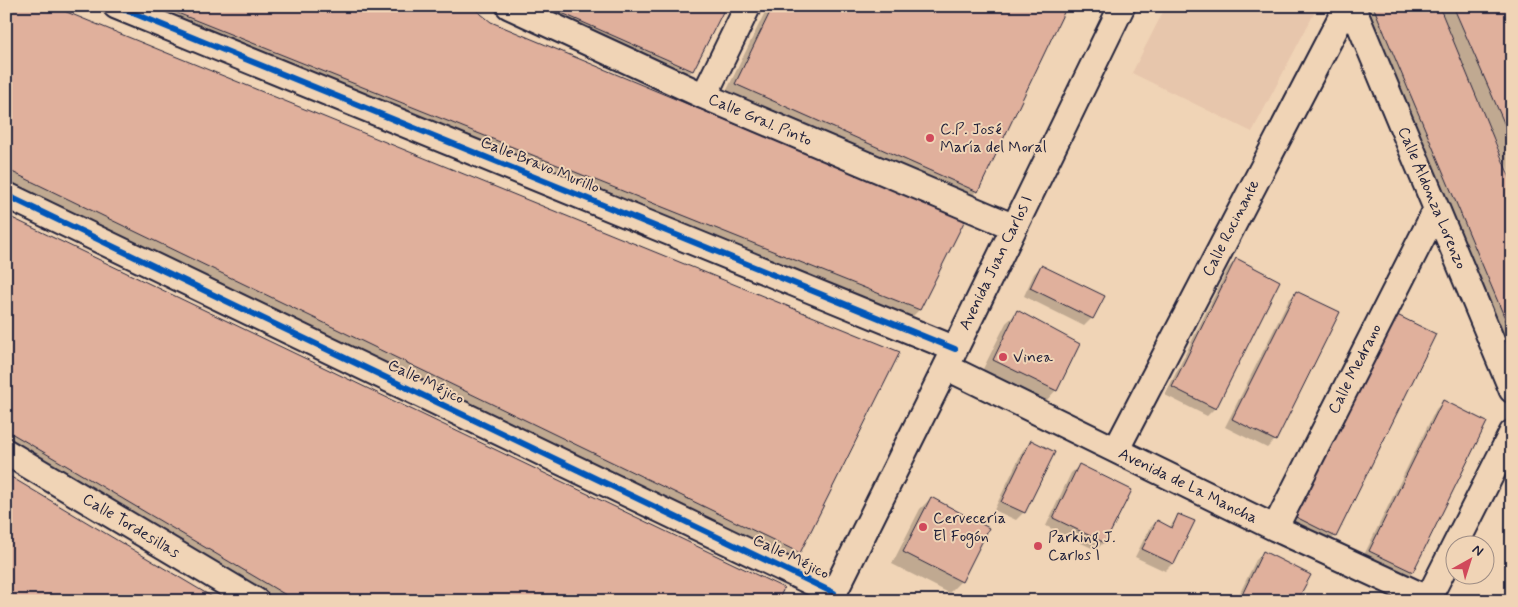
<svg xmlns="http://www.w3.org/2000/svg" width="1518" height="607" viewBox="0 0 1518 607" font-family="Mynerve,sans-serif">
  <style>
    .built { fill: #e7c6ac }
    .shadow { fill: #0003 }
    .building { fill: #e0b09c; stroke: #22223b }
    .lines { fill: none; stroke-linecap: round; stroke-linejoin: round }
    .street-casing { stroke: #22223b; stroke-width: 29 }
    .street { stroke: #f0d4b6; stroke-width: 25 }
    .cycleway-casing { stroke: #f0d4b6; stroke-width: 9 }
    .cycleway { stroke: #0057b8; stroke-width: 6 }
    .poi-dot { fill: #d1495b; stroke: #f0d4b6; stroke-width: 2 }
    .labels { text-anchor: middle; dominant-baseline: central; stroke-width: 4; stroke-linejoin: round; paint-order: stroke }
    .street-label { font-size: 16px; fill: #22223b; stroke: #f0d4b6 }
    .poi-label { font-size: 16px; fill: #22223b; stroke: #f0d4b6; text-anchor: start }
  </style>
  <rect width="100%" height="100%" fill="#f0d4b6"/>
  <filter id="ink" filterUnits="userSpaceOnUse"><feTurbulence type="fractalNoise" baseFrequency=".02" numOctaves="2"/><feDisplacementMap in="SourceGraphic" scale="10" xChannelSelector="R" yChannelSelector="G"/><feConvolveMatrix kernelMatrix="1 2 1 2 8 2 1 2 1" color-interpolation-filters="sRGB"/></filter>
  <g filter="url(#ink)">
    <!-- built -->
    <path class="built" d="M1166,6h152l-66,126 -120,-59z"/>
    <!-- shadow -->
    <path class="shadow" d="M6,6l793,546 -19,19 -774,-375z
      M96,6h373l22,17 428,287 -18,18z
      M488,6h237l-33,65 -19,18z
      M768,6h298l-89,185 -12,11 -241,-106z
      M1362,6h150v172l-18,-40 -2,1 20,48v174z
      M6,217l771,384h-530l-241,-142z
      M1236,260l-21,148 -8,8 -42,-21 63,-127z
      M1041,266l51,52 -8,8 -60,-30 10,-22z
      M1297,292l-22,148 -8,8 -42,-21 64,-127z
      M1018,312l38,78 -11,12 -63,-31 24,-48z
      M1384,322l-49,214 -8,8 -42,-21z
      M1444,401l42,21 -74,150 -8,8 -42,-21 74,-150z
      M1031,442l-7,70 -8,8 -22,-10 29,-60z
      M1079,466l25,76 -8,8 -50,-24 25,-53z
      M931,498l56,30 -26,53 -12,12 -57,-29 28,-55z
      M1178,516l-5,47 -8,8 -30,-14 14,-28 8,-8 12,7z
      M1264,553l32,48h-60l20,-41z"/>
    <!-- building -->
    <path class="building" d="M6,6h46l848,346 -100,201 -794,-384z
      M160,6h311l20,16 474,198 -45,90z
      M546,6h180l-33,65z
      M773,6h294l-89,186 -243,-108z
      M1373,6h66l73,177v152z
      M1453,6h59v135z
      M6,215l778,373 -6,13h-482l-290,-171z
      M1236,258l44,23 -64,128 -44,-22z
      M1041,265l64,31 -12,23 -63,-31z
      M1296,291l44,21 -64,129 -44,-22z
      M1017,310l63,34 -23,47 -64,-31z
      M1391,312l45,22 -100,203 -44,-22z
      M1443,400l44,22 -74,150 -44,-21z
      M1031,440l24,12 -30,61 -24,-11z
      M1079,464l53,26 -27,53 -52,-25z
      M6,474l213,127h-213z
      M931,497l58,31 -27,54 -59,-30z
      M1178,514l17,7 -21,43 -32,-15 15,-29 15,8z
      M1263,551l48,24 -14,26h-44l-11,-6z"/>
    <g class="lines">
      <defs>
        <path id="street" d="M116,6l839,343
          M509,6l195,90 310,131
          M1352,6l160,384
          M704,96l44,-90
          M6,195l828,398
          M946,367l329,161 158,73
          M1116,450l231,-444
          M6,452l250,149
          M1275,528l161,-318
          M1428,599l84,-166
          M830,601l125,-252 167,-343"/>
      </defs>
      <!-- street casing -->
      <use href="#street" class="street-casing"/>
      <!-- street -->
      <use href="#street" class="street"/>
      <defs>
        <path id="cycleway" d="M116,6l839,343
          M6,195l828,398"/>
      </defs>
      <!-- cycleway casing -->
      <use href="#cycleway" class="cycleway-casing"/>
      <!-- cycleway -->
      <use href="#cycleway" class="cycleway"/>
    </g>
  </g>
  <!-- markers -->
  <g class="poi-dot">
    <circle cx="930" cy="138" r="5"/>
    <circle cx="1003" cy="357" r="5"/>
    <circle cx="923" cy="527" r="5"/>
    <circle cx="1038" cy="546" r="5"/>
  </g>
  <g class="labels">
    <!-- street labels -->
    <g class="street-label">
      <text transform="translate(760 120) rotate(23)">Calle Gral. Pinto</text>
      <text transform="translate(540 165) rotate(22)">Calle Bravo Murillo</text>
      <text transform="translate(1432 198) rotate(67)">Calle Aldonza Lorenzo</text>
      <text transform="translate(1231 228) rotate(-63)">Calle Rocinante</text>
      <text transform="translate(996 263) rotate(-64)">Avenida Juan Carlos I</text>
      <text transform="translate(1355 369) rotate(-63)">Calle Medrano</text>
      <text transform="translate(426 382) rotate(26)">Calle Méjico</text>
      <text transform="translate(1188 486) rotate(26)">Avenida de La Mancha</text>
      <text transform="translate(131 526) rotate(31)">Calle Tordesillas</text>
      <text transform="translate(791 557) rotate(26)">Calle Méjico</text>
    </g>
    <!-- poi labels -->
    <g class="poi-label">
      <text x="940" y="129">C.P. José<tspan x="940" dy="18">María del Moral</tspan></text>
      <text x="1013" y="357">Vinea</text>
      <text x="933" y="518">Cervecería<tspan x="933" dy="18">El Fogón</tspan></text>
      <text x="1048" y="537">Parking J.<tspan x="1048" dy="18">Carlos I</tspan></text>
    </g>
  </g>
  <!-- margin -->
  <rect width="1518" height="607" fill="none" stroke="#f0d4b6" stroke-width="25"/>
  <rect x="12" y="12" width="1493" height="582" fill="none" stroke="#22223b" stroke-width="2" filter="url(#ink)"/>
  <!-- north arrow -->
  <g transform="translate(1470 560) rotate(39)"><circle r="24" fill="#f0d4b6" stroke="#9e8d85"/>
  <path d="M0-4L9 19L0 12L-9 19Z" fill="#d1495b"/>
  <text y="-8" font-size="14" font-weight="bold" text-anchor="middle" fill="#22223b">N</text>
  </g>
</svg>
